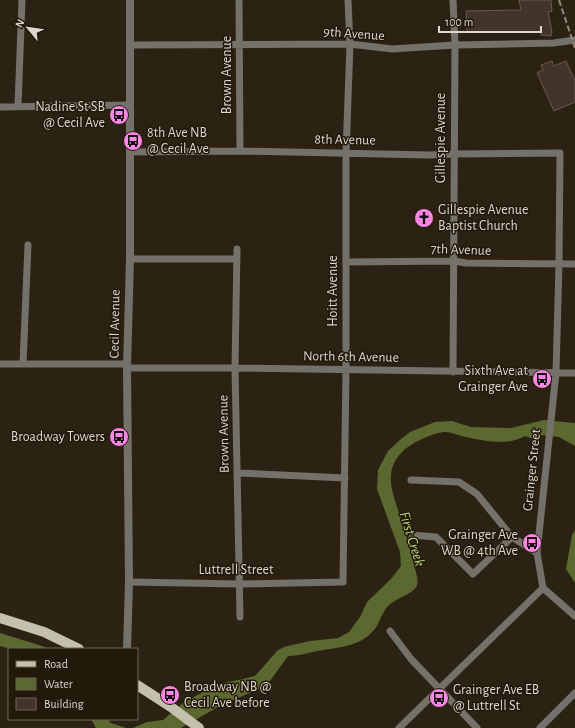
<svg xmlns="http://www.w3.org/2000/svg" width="575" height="728" viewBox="0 0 575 728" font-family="'Alegreya Sans',sans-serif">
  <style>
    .water { fill: #5b6931 }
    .building { fill: #433429; stroke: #6a594d }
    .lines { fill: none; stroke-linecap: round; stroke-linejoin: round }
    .minor { stroke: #737169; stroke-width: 7 }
    .tertiary { stroke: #737169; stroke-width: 8 }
    .primary { stroke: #c3c0ae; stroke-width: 10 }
    .rail { stroke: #928a7f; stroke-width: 2; stroke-dasharray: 6 3; stroke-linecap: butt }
    .labels { text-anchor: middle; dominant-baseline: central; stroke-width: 3; stroke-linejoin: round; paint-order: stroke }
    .street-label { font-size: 14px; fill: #ddd7ce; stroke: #22190a }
    .poi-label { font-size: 14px; fill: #ddd7ce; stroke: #22190a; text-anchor: end }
    .water-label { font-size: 15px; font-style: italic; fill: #bbd27e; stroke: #22190a }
  </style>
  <rect width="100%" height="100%" fill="#2b2213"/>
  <!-- water -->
  <path class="water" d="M544,420l31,3v23l-16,-9 -17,-2 -6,5 -11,-4c-17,10 -41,5 -59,1 -7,-1 -14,-5 -21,-5 -13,1 -34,11 -43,20 -21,21 -7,45 -1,68 5,15 9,29 13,44 1,7 5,14 3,21 -3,10 -25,13 -32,25 -5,7 -6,15 -12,21 -13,15 -32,16 -50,19 -12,2 -23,6 -35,6l-18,25 -8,7 -37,15 -44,25h-48l14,-6 16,-2 20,-17 35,-19 25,-5 12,-3 23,-26 6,-3 26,-6 28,-3 11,-6 11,-15 7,-15 24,-23 10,-13 -1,-14 -23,-63 1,-19 10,-19 13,-12 9,-7 25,-10 17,-1 19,6 40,1z
    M575,530v53l-9,-14 6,-34z
    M0,633l42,13 7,3h-38l-11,-3z
    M91,719h16l4,4 15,5h-30z"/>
  <!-- building -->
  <path class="building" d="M519,0h32l1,11 -4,1 4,20 -1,4 -10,-1v-3h-74l-1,-21 55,-1z
    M552,61l2,5 12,-5 9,20v21l-21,9 -17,-38 6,-3 -2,-5z"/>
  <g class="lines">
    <!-- minor -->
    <path class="minor" d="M239,0l1,151
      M130,45l220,-1 42,5 63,-4 99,-2 21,-3
      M18,106l4,-106
      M0,107l130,-2
      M130,152l110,-1 189,4 25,-1 106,-1 -1,111 -3,109 -19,180 6,35
      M237,249l-2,119 5,249
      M130,259h107
      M346,262l108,-1 12,2 109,1
      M0,364h127
      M23,364l5,-119
      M127,368h108l340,5
      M453,372l2,-327 -2,-45
      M238,473l107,5
      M411,480l48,2 18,12 35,43 25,16
      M411,535l25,2 37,37 39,-37
      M129,582l111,2 103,-2 3,-212v-217l4,-109 -2,-44
      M543,588l32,28
      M390,631l21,28 66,69
      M399,728l144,-140
      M540,728l35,-35"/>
    <!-- tertiary -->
    <path class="tertiary" d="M127,649l2,-67 -2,-214 3,-109v-259"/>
    <!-- primary -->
    <path class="primary" d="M0,618l44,14 35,17
      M137,685l34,22 28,21"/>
    <!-- rail -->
    <path class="rail" d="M559,0l16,48"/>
  </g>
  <!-- icons -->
  <defs>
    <symbol id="bus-disc" viewBox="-11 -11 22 22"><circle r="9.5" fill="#fc86e3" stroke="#22190a"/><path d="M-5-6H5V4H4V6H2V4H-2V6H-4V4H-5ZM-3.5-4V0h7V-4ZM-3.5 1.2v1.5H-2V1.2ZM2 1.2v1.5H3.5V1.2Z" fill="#111"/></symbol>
    <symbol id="church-disc" viewBox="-11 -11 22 22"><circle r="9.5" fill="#fc86e3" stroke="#22190a"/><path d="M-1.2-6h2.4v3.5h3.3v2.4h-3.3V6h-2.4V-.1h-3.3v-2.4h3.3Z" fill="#111"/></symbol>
  </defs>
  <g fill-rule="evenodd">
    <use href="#bus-disc" x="108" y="104" width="22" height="22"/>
    <use href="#bus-disc" x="122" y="130" width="22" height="22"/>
    <use href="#church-disc" x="413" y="207" width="22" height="22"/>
    <use href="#bus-disc" x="531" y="368" width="22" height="22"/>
    <use href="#bus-disc" x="108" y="426" width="22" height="22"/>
    <use href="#bus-disc" x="521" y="532" width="22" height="22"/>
    <use href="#bus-disc" x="159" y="684" width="22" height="22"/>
    <use href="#bus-disc" x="428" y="687" width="22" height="22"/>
  </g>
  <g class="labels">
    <!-- street labels -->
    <g class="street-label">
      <text transform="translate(354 34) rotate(4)">9th Avenue</text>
      <text transform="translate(227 75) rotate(-90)">Brown Avenue</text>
      <text transform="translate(441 138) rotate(-90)">Gillespie Avenue</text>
      <text transform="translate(345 140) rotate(1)">8th Avenue</text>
      <text transform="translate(461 250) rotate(2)">7th Avenue</text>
      <text transform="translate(333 291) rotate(-90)">Hoitt Avenue</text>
      <text transform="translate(115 324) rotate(-89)">Cecil Avenue</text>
      <text transform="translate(351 357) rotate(1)">North 6th Avenue</text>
      <text transform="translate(224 434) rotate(-91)">Brown Avenue</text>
      <text transform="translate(532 470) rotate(-84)">Grainger Street</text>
      <text x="236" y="570">Luttrell Street</text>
    </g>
    <!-- poi labels -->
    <g class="poi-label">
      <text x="105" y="107">Nadine St SB<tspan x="105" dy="16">@ Cecil Ave</tspan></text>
      <text x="147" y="133" text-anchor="start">8th Ave NB<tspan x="147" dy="16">@ Cecil Ave</tspan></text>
      <text x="438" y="210" text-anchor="start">Gillespie Avenue<tspan x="438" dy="16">Baptist Church</tspan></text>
      <text x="528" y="371">Sixth Ave at<tspan x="528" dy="16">Grainger Ave</tspan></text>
      <text x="105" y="437">Broadway Towers</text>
      <text x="518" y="535">Grainger Ave<tspan x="518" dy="16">WB @ 4th Ave</tspan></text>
      <text x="184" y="687" text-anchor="start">Broadway NB @<tspan x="184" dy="16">Cecil Ave before</tspan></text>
      <text x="453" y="690" text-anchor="start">Grainger Ave EB<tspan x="453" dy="16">@ Luttrell St</tspan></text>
    </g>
    <!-- water labels -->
    <g class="water-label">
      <text transform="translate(412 539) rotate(73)">First Creek</text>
    </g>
  </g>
  <!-- legend -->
  <rect x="8" y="648" width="130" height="72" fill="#22190a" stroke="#6d6558"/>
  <rect x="16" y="661" width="20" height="6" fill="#c3c0ae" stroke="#6d6558"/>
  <text x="44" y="668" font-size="12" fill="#ddd7ce">Road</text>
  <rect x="16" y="678" width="20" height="12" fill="#5b6931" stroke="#6d6558"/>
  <text x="44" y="688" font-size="12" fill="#ddd7ce">Water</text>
  <rect x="16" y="698" width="20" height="12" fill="#433429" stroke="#6d6558"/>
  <text x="44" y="708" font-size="12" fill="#ddd7ce">Building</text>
  <!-- north arrow -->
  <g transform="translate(28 28) rotate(299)" stroke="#22190a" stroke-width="3" paint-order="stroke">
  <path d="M0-3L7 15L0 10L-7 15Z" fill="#ddd7ce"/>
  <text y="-6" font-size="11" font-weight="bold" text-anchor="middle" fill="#ddd7ce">N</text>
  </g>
  <!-- scale -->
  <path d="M439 26v6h102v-6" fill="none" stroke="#ddd7ce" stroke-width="2"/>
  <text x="445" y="26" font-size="12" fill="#ddd7ce" stroke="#22190a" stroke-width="3" paint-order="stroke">100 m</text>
</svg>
